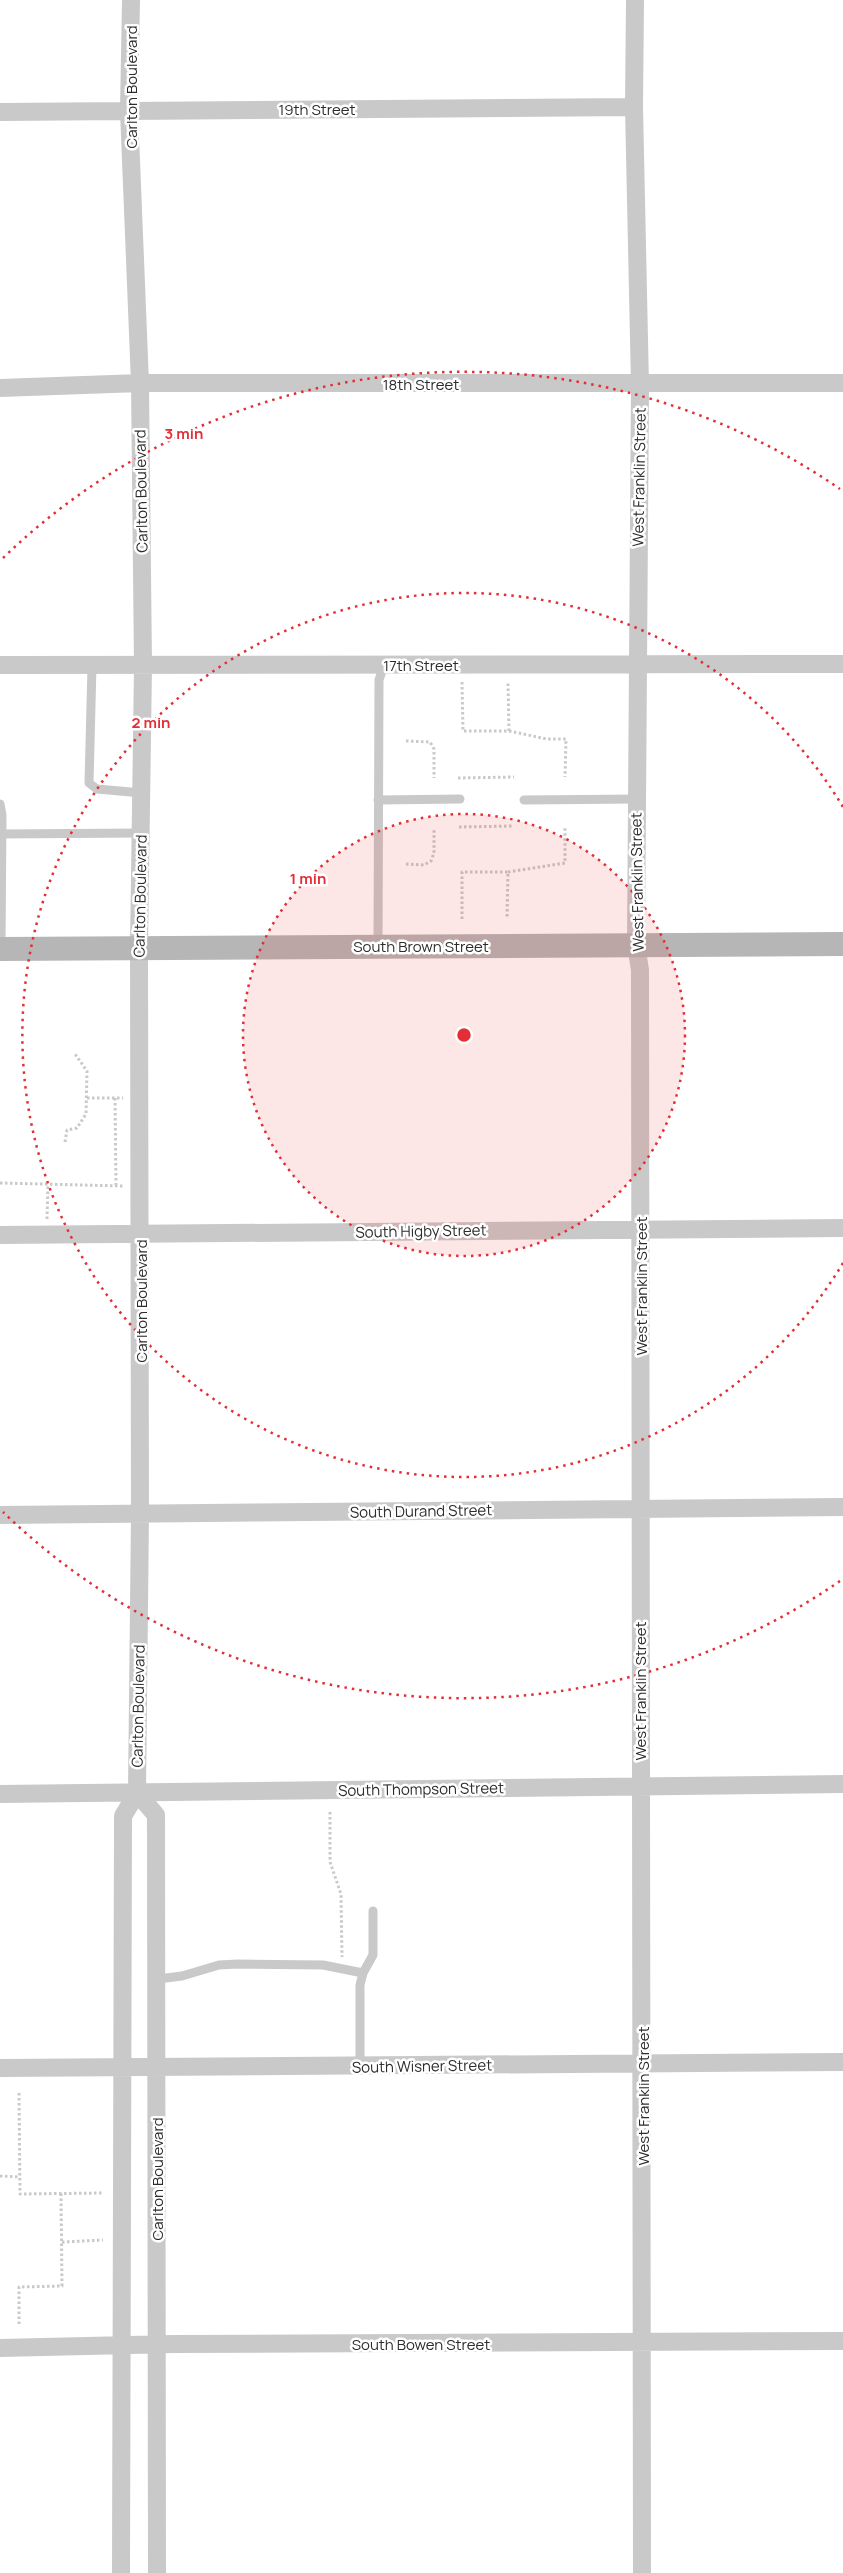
<svg xmlns="http://www.w3.org/2000/svg" width="843" height="2573" viewBox="0 0 843 2573" font-family="Manrope,sans-serif">
  <style>
    .lines { fill: none; stroke-linecap: round; stroke-linejoin: round }
    .path { stroke: #c9c9c9; stroke-width: 3; stroke-dasharray: 2.5 2.5; stroke-linecap: butt }
    .lane { stroke: #c9c9c9; stroke-width: 9 }
    .street { stroke: #c9c9c9; stroke-width: 18 }
    .secondary { stroke: #b6b6b6; stroke-width: 24 }
    .ring { fill: none; stroke: #e32e35; stroke-width: 2.5; stroke-dasharray: 2.5 5 }
    .labels { text-anchor: middle; dominant-baseline: central; stroke-width: 5; stroke-linejoin: round; paint-order: stroke }
    .street-label { font-size: 15px; fill: #2c2c2c; stroke: #fff }
    .centre { fill: #e32e35; stroke: #fff; stroke-width: 2.5 }
    .ring-label { font-size: 15px; text-anchor: middle; font-weight: bold; fill: #e32e35; stroke: #fff; stroke-width: 5; stroke-linejoin: round; paint-order: stroke }
  </style>
  <rect width="100%" height="100%" fill="#fff"/>
  <g class="lines">
    <!-- path -->
    <path class="path" d="M462,682l1,49h46l-1,-49
      M509,731l38,8h19l-1,38
      M406,741l24,1 4,7v29
      M458,778l56,-1
      M459,827l54,-1
      M406,864l18,1 7,-4 3,-8v-25
      M508,872l57,-9v-37
      M462,919v-47h46l-1,47
      M87,1098h36
      M115,1098l1,87
      M65,1142l2,-12 10,-2 9,-14 1,-43 -12,-17
      M0,1183l123,3
      M47,1219l1,-35
      M330,1812v50l11,32 1,63
      M19,2093l1,101 83,-1
      M0,2176l20,1
      M62,2242l41,-2
      M19,2324v-37l43,-1 -1,-93"/>
    <!-- lane -->
    <path class="lane" d="M92,666l-3,117 8,6 45,4
      M378,800l82,-1
      M524,800l113,-1
      M0,804l2,11 -1,133
      M0,834l141,-1
      M378,946l1,-266 5,-15
      M158,1979l24,-3 37,-11 19,-1 85,1 40,8
      M360,2067v-82l3,-12 10,-18v-44"/>
    <!-- street -->
    <path class="street" d="M635,0l-1,107 6,278 -4,560 4,25 2,1603
      M0,112l634,-5
      M0,388l140,-5h703
      M0,665l843,-1
      M0,1235l843,-7
      M0,1515l843,-8
      M137,1793l19,22 1,758
      M0,1794l843,-10
      M0,2068l843,-6
      M0,2348l173,-4 670,-3
      M121,2573l2,-757 14,-23 3,-279 -1,-567 4,-281 -3,-283 -11,-272 2,-111"/>
    <!-- secondary -->
    <path class="secondary" d="M0,949l843,-5"/>
  </g>
  <!-- distance rings -->
  <circle cx="464" cy="1035" r="221" fill="#e32e35" fill-opacity=".12"/>
  <g class="ring">
    <circle cx="464" cy="1035" r="221"/>
    <path d="M843 1263A442 442 0 1 1 843 807"/>
    <path d="M840 1581A663 663 0 0 1 3 1512M3 558A663 663 0 0 1 840 489"/>
  </g>
  <g class="labels">
    <!-- street labels -->
    <g class="street-label">
      <text transform="translate(131 87) rotate(-90)">Carlton Boulevard</text>
      <text x="317" y="109">19th Street</text>
      <text x="421" y="384">18th Street</text>
      <text transform="translate(639 477) rotate(-89)">West Franklin Street</text>
      <text transform="translate(141 491) rotate(-91)">Carlton Boulevard</text>
      <text x="421" y="665">17th Street</text>
      <text transform="translate(637 882) rotate(-91)">West Franklin Street</text>
      <text transform="translate(140 896) rotate(-89)">Carlton Boulevard</text>
      <text x="421" y="946">South Brown Street</text>
      <text transform="translate(421 1231) rotate(-1)">South Higby Street</text>
      <text transform="translate(641 1286) rotate(-90)">West Franklin Street</text>
      <text transform="translate(141 1301) rotate(-90)">Carlton Boulevard</text>
      <text transform="translate(421 1511) rotate(-1)">South Durand Street</text>
      <text transform="translate(640 1691) rotate(-90)">West Franklin Street</text>
      <text transform="translate(138 1706) rotate(-89)">Carlton Boulevard</text>
      <text transform="translate(421 1789) rotate(-1)">South Thompson Street</text>
      <text transform="translate(422 2066) rotate(-1)">South Wisner Street</text>
      <text transform="translate(643 2096) rotate(-90)">West Franklin Street</text>
      <text transform="translate(157 2179) rotate(-90)">Carlton Boulevard</text>
      <text x="421" y="2344">South Bowen Street</text>
    </g>
  </g>
  <circle cx="464" cy="1035" r="8" class="centre"/>
  <g class="ring-label">
    <text x="184" y="439">3 min</text>
    <text x="151" y="728">2 min</text>
    <text x="308" y="884">1 min</text>
  </g>
</svg>
